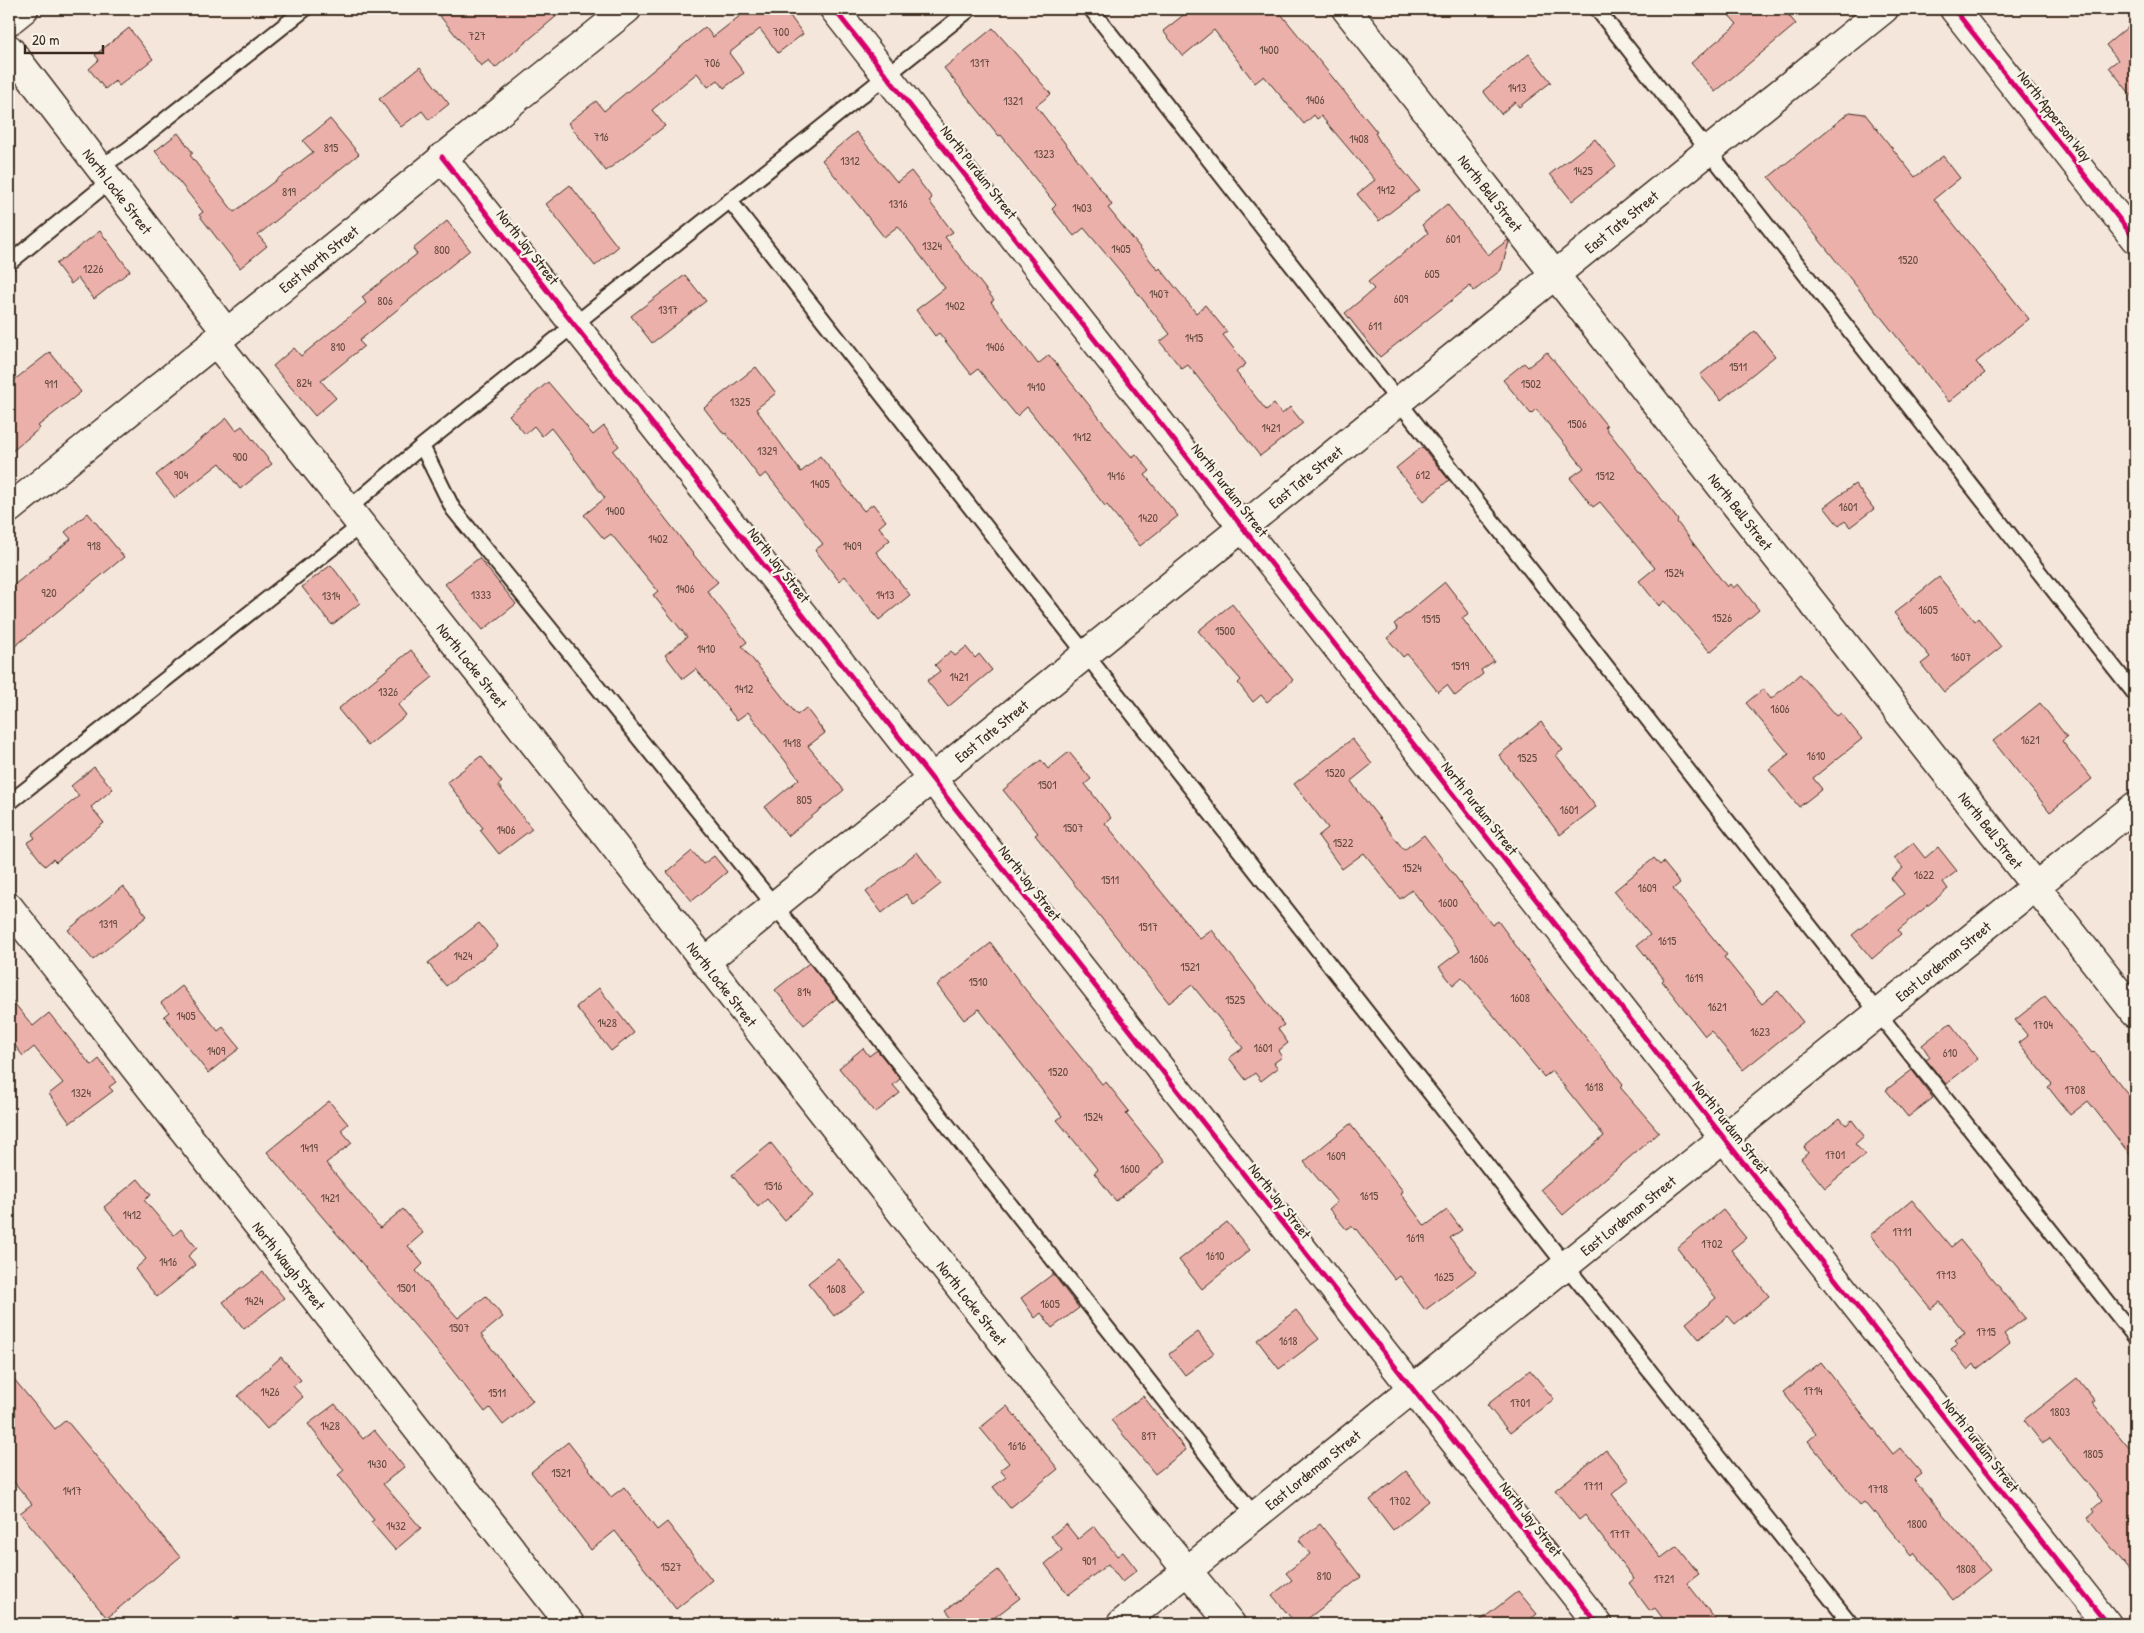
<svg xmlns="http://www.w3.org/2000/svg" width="2144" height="1633" viewBox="0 0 2144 1633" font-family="'Patrick Hand',sans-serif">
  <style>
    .building { fill: #ebb0aa; stroke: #3b2a1e }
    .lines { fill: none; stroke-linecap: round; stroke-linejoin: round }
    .service-casing { stroke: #3b2a1e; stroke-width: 18 }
    .minor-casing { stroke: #3b2a1e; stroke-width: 31 }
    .tertiary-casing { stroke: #3b2a1e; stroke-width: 31 }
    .secondary-casing { stroke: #3b2a1e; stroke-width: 31 }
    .service { stroke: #f7f3e8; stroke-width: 14 }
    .minor { stroke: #f7f3e8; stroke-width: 28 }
    .tertiary { stroke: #f7f3e8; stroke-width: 28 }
    .secondary { stroke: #f7f3e8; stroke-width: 28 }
    .cycleway-casing { stroke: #f7f3e8; stroke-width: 8 }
    .cycleway { stroke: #d6006c; stroke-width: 5 }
    .labels { text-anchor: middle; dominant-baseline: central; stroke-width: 4.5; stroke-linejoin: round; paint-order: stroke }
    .number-label { font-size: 12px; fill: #674c41 }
    .street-label { font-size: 15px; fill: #3b2a1e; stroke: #f7f3e8 }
  </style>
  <rect width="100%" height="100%" fill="#f5e6dc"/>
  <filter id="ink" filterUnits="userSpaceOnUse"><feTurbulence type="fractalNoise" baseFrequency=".02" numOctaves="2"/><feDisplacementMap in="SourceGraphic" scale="10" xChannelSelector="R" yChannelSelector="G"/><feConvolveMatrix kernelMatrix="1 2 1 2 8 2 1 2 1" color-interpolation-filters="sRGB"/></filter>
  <g filter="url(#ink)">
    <!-- building -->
    <path class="building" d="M434,9h131l-70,59 -6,-8 -8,6z
      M744,9h41l18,25 -25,19 -18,-24 -31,24 15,20 -20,15 -6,-8 -10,7 -11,-14 -45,37 13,16 -59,45 -38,-48 28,-22 8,10 101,-84 8,10 33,-26z
      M1191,9h86l100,123 -2,1 6,10 38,47 -40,31 -22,-27 18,-14 -54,-64 -4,3 -3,-4 -10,9 -40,-48 -9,7 -41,-53 -31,26 -20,-25z
      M1723,9h60l13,15 -81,68 -24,-29 46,-39z
      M2135,21v79l-26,-33 9,-7 -12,-15z
      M129,28l24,31 -34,27 -4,-5 -10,8 -16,-20 10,-9 -4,-5z
      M993,28l58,66 -15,12 70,90 6,9 -4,3 50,62 2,-2 36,45 9,-8 22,27 -4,3 23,29 -10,8 30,38 8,-6 8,10 8,-7 13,16 -43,33 -72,-91 -6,4 -22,-27 10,-8 -49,-62 -37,-44 -10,8 -22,-27 4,-4 -55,-70 -2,1 -55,-68z
      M1529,54l22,28 -32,25 -4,-5 -14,12 -18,-23z
      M420,67l29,37 -20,16 -7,-9 -21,16 -22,-28z
      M1850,112l15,2 50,63 28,-21 17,22 -26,21 95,120 -53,43 9,11 -36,29 -180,-225z
      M330,119l29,35 -101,81 9,11 -27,22 -41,-53 4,-3 -48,-61 23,-18 15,20 -3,2 44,57 79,-60 -10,-11z
      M856,132l41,50 14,-11 21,27 -3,3 24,31 -8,5 49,63 -3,2 47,62 11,-9 73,91 10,11 4,-3 14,17 -5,4 33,41 -38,30 -33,-41 -2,1 -78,-99 -10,9 -39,-47 -7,5 -32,-41 -4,3 -19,-26 29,-22 -47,-62 -14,11 -62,-77z
      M1595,139l21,27 -44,35 -22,-27z
      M570,185l48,62 -23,19 -49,-62z
      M1447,204l41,51 20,-15 1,2 -8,28 -27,21 -4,-5 -90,71 -35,-44 29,-24 -6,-7 60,-49 -6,-8z
      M447,221l23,29 -111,91 5,5 -43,35 15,17 -21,18 -42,-50 21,-18 7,8 65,-53 -4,-6 55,-43 -4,-5z
      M100,231l30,40 -36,28 -16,-21 -7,6 -15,-20z
      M685,275l21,26 -54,42 -21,-27z
      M1755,331l20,25 -54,44 -21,-25z
      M50,352l31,40 -43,34 2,2 -31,26v-70z
      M1547,352l60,74 -2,1 73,93 -1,2 50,65 3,-3 3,4 5,-4 21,26 -49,42 -45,-51 -6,5 -20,-25 16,-13 -55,-66 -7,5 -23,-29 14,-10 -48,-59 -5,5 -28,-34 21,-17 4,4z
      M756,367l20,26 -20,16 45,63 19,-16 44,55 9,-7 13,17 -7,6 11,13 -14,12 34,43 -31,25 -34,-44 -6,5 -24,-31 8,-6 -57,-71 -6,5 -34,-45 -2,1 -20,-26z
      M548,382l45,53 11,-9 15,20 -6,5 84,108 21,23 -11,9 40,51 -5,4 55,69 9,-7 19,25 -17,13 36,44 -56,46 -23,-29 34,-28 -51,-67 -11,8 -41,-51 -13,10 -18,-24 22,-18 -34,-42 5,-4 -47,-57 -7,5 -20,-24 21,-17 -54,-70 -9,8 -8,-10 -9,8 -16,-19z
      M227,418l9,12 6,-4 30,38 -32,25 -20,-26 -45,35 -19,-23z
      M1422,447l27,33 -25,21 -28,-33z
      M1855,484l19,25 -24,18 -5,-6 -6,5 -15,-19z
      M88,513l36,44 -115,94v-62l62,-50 -6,-7z
      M479,558l37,46 -33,26 -38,-46z
      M331,565l29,38 -28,22 -30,-38z
      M1939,577l36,44 3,-3 23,29 -57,45 -23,-28 9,-7 -36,-44z
      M1445,582l24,31 -7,5 32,43 -13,9 2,4 -28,22 -8,-11 -9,7 -31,-38 -4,3 -16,-19 11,-9 -4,-5z
      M1232,604l61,76 -26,22 -6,-7 -8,7 -15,-19 3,-3 -43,-49z
      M966,647l9,11 4,-4 13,16 -44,37 -21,-26 13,-10 -5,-6 16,-14 4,5z
      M411,650l22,27 -35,28 8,10 -38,31 -30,-37z
      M1800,674l37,42 4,-3 21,26 -49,39 9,11 -23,18 -30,-37 20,-16 -43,-51 17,-14 8,10z
      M2040,703l27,34 -5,4 30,38 -42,33 -57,-71z
      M1541,722l22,28 -7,5 40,52 -36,28 -61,-80z
      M1352,739l20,25 -21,17 4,6 49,63 20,-15 68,90 6,-4 53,73 72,90 -3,3 39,45 -96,83 -22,-26 63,-53 -52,-65 -8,6 -82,-100 -9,8 -14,-18 21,-16 -48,-61 -12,9 -36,-46 -22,16 -24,-33 10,-8 -34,-44z
      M1069,752l22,27 -6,5 26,34 -6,5 95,116 12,-9 72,95 -6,4 10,14 -10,8 4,6 -8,6 4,5 -17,13 -6,-8 -9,7 -17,-22 14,-10 -51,-63 -23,18 -134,-168 3,-2 -35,-43 38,-30 7,9z
      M481,756l21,26 -4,3 34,44 -33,25 -19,-24 3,-2 -36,-46z
      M94,767l19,22 -22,18 13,16 -48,39 -3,-3 -8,7 -18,-23 8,-5 -3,-4 47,-38 -8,-10z
      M1913,843l12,15 13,-11 19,24 -14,11 5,7 -50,41 3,4 -29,25 -20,-24 52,-41 -13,-16 12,-10 -9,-10z
      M692,851l11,13 11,-8 13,16 -35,29 -25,-29z
      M917,852l24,32 -27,21 -8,-11 -24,19 -16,-21z
      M1654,858l6,7 3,-3 17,21 -7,6 54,66 -3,2 38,47 16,-13 25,31 -60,48 -32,-39 -6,5 -43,-55 2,-2 -27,-34 13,-10 -36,-44z
      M123,886l24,30 -54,44 -25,-30z
      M479,923l19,23 -52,40 -18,-23z
      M991,943l26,36 85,105 4,-2 23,29 -3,3 39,48 -49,39 -22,-28 4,-3 -41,-50 5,-4 -83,-107 -15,11 -27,-35z
      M809,963l28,35 -33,27 -29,-35z
      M182,986l36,45 5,-4 17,21 -32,25 -44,-57 5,-4 -8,-9z
      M599,988l35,45 -23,18 -35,-44z
      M2045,996l47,57 2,-2 41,52v58l-47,-60 -18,14 -22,-28 4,-3 -33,-41 9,-7 -13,-16z
      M9,997l24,29 16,-13 40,50 3,2 7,-6 17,23 -7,5 4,4 -43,32 -21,-29 14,-11 -29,-36 -11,9 -14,-18z
      M1950,1023l28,36 -32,25 -20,-24 4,-3 -8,-12z
      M863,1048l6,8 8,-6 23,29 -7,6 7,8 -25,20 -36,-45z
      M1912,1070l21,28 -25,19 -22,-27z
      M329,1101l19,23 -7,6 11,13 -26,20 54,65 23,-19 20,24 -15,13 15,18 -7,7 42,47 28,-22 17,21 -22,18 52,66 -30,24 -13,-17 -5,4 -39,-50 -179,-210z
      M1840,1118l6,7 6,-5 12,16 -9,8 10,11 -40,33 -24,-29 7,-6 -4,-6z
      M1350,1124l53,67 -2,3 24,32 22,-16 15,20 -12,8 26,34 -51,38 -25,-34 -5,4 -39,-51 -1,1 -4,-4 -5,3 -17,-20 8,-7 -33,-40z
      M771,1143l42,53 -29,24 -17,-21 -9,8 -26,-32z
      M138,1179l13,16 -7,5 30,35 7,-6 16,19 -9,8 8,9 -39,32 -22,-28 11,-10 -42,-52z
      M1912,1200l39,47 9,-7 65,78 -21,16 6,9 -33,26 -3,-5 -6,6 -17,-21 7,-5 -3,-3 10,-8 -25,-31 -9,7 -61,-74z
      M1723,1210l23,28 -15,12 38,46 -34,28 -7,-8 -29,23 -13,-16 30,-25 -39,-50z
      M1227,1222l23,28 -48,39 -23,-29z
      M839,1259l26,33 -31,24 -26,-33z
      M263,1272l21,26 -40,31 -21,-27z
      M1053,1274l26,34 -27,20 -11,-15 -6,5 -14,-20z
      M1296,1310l23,29 -40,30 -22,-29z
      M1198,1332l16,21 -29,22 -16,-21z
      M281,1357l20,23 -8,6 10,11 -36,32 -29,-33z
      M1821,1362l72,92 7,-6 22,26 -8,6 76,90 -37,30 -39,-48 -3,3 -36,-43 -1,2 -10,-12 -4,3 -52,-64 8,-7 -33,-42z
      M1530,1370l24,29 -44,34 -23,-28z
      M9,1373l46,56 11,-9 114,137 -73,61 -87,-105 12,-9 -23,-28z
      M2077,1378l18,23 -3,2 43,52v122l-47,-59 7,-6 -2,-3 9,-8 -52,-63 -8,5 -18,-23z
      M1143,1396l43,54 -31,24 -44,-54z
      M335,1404l28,35 11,-9 30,37 -21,17 38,44 -26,22 -24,-28 3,-2 -36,-45 6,-5 -36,-46z
      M1007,1406l51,63 -48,39 -17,-21 13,-10 -6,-7 9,-7 -29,-35z
      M568,1442l43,55 13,-10 33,43 10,-8 45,58 -36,29 -61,-78 -24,19 -60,-78z
      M1606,1450l24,30 -18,14 49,64 16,-12 22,28 -12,9 32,41h-52l-12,-16 -5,3 -21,-28 5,-4 -49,-64 -6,5 -24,-30z
      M1406,1471l23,30 -36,29 -23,-30z
      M1066,1524l12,15 16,-13 23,30 6,-4 14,18 -15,12 -14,-18 -40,31 -23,-31 17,-14 -11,-14z
      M1320,1524l41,53 -60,47h-5l-24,-29 20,-15 -6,-7 24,-19 -11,-14z
      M998,1570l22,28 -34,26h-29l-11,-14z
      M1518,1591l19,23 -13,10h-48z"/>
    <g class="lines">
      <defs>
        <path id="service" d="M1091,9l787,1004 257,324
          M1597,9l538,685
          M100,167l27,-17 178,-141
          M730,201l836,1065 285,358
          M9,263l101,-82
          M422,446l31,63 322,397 480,610
          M348,509l74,-63 548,-437
          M9,803l352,-278"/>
        <g id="minor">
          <path d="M834,9l1273,1615"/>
          <path id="s1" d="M1346,9l789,1004"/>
          <path d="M9,21l15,-12"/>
          <path d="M442,157l1156,1467"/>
          <path id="s2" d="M9,907l561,717"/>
          <path id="s3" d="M705,962l1179,-953"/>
          <path id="s4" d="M1121,1624l1014,-818"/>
        </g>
        <g id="tertiary">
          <path id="s5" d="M9,49l217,283"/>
          <path id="s6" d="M215,341l267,336 589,752 160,195"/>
          <path id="s7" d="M9,509l618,-500"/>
        </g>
        <path id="secondary" d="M1954,9l181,230"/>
      </defs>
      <!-- service casing -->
      <use href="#service" class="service-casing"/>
      <!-- minor casing -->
      <use href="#minor" class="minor-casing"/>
      <!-- tertiary casing -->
      <use href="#tertiary" class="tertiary-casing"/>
      <!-- secondary casing -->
      <use href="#secondary" class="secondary-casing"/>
      <!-- service -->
      <use href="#service" class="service"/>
      <!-- minor -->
      <use href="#minor" class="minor"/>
      <!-- tertiary -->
      <use href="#tertiary" class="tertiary"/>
      <!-- secondary -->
      <use href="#secondary" class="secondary"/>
      <defs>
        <path id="cycleway" d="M834,9l1273,1615
          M1954,9l181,230
          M442,157l1156,1467"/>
      </defs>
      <!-- cycleway casing -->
      <use href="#cycleway" class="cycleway-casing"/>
      <!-- cycleway -->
      <use href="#cycleway" class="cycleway"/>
    </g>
  </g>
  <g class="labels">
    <!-- number labels -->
    <g class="number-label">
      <text x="781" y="31">700</text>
      <text x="477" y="35">727</text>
      <text x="1269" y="49">1400</text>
      <text x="712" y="62">706</text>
      <text x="980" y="62">1317</text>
      <text x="1517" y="87">1413</text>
      <text x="1315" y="99">1406</text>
      <text x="1013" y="100">1321</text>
      <text x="601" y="136">716</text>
      <text x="1359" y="138">1408</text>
      <text x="331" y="147">815</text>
      <text x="1044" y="153">1323</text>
      <text x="850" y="160">1312</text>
      <text x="1583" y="170">1425</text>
      <text x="1386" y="189">1412</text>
      <text x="289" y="191">819</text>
      <text x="898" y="203">1316</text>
      <text x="1082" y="207">1403</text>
      <text x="1453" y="238">601</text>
      <text x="932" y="245">1324</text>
      <text x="1121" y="248">1405</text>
      <text x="442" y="249">800</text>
      <text x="1908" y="259">1520</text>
      <text x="93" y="268">1226</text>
      <text x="1432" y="273">605</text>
      <text x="1159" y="293">1407</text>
      <text x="1401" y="298">609</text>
      <text x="385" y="300">806</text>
      <text x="955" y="305">1402</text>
      <text x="668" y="309">1317</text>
      <text x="1375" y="325">611</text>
      <text x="1194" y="337">1415</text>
      <text x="338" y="346">810</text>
      <text x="995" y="346">1406</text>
      <text x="1738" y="366">1511</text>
      <text x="304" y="382">824</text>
      <text x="51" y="383">911</text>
      <text x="1531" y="383">1502</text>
      <text x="1036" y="386">1410</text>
      <text x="740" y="401">1325</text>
      <text x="1577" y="423">1506</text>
      <text x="1271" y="427">1421</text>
      <text x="1082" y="436">1412</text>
      <text x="767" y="450">1329</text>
      <text x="240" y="456">900</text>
      <text x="181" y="474">904</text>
      <text x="1423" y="474">612</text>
      <text x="1116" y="475">1416</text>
      <text x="1605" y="475">1512</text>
      <text x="820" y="483">1405</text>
      <text x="1848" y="506">1601</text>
      <text x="615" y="510">1400</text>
      <text x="1148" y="517">1420</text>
      <text x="658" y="538">1402</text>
      <text x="94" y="545">918</text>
      <text x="852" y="545">1409</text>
      <text x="1674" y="572">1524</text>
      <text x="685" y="588">1406</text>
      <text x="49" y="592">920</text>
      <text x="481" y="594">1333</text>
      <text x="885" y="594">1413</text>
      <text x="331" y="595">1314</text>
      <text x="1928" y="609">1605</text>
      <text x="1722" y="617">1526</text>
      <text x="1431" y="618">1515</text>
      <text x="1225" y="630">1500</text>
      <text x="706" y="648">1410</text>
      <text x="1961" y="656">1607</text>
      <text x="1460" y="665">1519</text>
      <text x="959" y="676">1421</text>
      <text x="744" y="688">1412</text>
      <text x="388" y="691">1326</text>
      <text x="1780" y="708">1606</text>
      <text x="2030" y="739">1621</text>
      <text x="792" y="742">1418</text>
      <text x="1816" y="755">1610</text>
      <text x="1527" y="757">1525</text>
      <text x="1335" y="772">1520</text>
      <text x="1047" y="784">1501</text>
      <text x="804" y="799">805</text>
      <text x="1569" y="809">1601</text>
      <text x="1073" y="827">1507</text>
      <text x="506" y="829">1406</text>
      <text x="1343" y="842">1522</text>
      <text x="1412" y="867">1524</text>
      <text x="1924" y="874">1622</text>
      <text x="1110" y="879">1511</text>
      <text x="1647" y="887">1609</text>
      <text x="1448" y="902">1600</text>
      <text x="108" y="923">1319</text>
      <text x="1148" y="926">1517</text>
      <text x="1667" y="940">1615</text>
      <text x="463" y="955">1424</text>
      <text x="1479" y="958">1606</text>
      <text x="1190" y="966">1521</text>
      <text x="1694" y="977">1619</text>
      <text x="978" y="981">1510</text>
      <text x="804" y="991">814</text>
      <text x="1520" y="997">1608</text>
      <text x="1235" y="999">1525</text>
      <text x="1717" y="1006">1621</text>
      <text x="186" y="1015">1405</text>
      <text x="607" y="1022">1428</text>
      <text x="2043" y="1024">1704</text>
      <text x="1760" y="1031">1623</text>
      <text x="1263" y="1047">1601</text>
      <text x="216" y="1050">1409</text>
      <text x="1950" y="1052">610</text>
      <text x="1058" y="1071">1520</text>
      <text x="1594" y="1086">1618</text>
      <text x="2075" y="1089">1708</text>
      <text x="81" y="1092">1324</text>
      <text x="1093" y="1116">1524</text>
      <text x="309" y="1147">1419</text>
      <text x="1835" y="1154">1701</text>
      <text x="1336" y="1155">1609</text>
      <text x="1130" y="1168">1600</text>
      <text x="773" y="1185">1516</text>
      <text x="1369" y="1195">1615</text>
      <text x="330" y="1197">1421</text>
      <text x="132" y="1214">1412</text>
      <text x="1902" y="1231">1711</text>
      <text x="1415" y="1237">1619</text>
      <text x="1712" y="1243">1702</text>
      <text x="1215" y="1255">1610</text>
      <text x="168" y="1261">1416</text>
      <text x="1946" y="1274">1713</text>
      <text x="1444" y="1276">1625</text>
      <text x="406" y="1287">1501</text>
      <text x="836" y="1288">1608</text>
      <text x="254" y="1300">1424</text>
      <text x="1050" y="1303">1605</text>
      <text x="459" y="1327">1507</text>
      <text x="1986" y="1331">1715</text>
      <text x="1288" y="1340">1618</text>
      <text x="1813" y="1390">1714</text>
      <text x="270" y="1391">1426</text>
      <text x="497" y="1392">1511</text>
      <text x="1520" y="1402">1701</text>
      <text x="2060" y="1411">1803</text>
      <text x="330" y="1425">1428</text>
      <text x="1149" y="1435">817</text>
      <text x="1017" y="1445">1616</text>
      <text x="2093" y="1453">1805</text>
      <text x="377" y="1463">1430</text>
      <text x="561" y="1472">1521</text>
      <text x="1593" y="1485">1711</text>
      <text x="1878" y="1488">1718</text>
      <text x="72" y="1490">1417</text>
      <text x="1400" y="1500">1702</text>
      <text x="1917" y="1523">1800</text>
      <text x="396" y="1525">1432</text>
      <text x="1620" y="1533">1717</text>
      <text x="1089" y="1560">901</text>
      <text x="671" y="1566">1527</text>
      <text x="1966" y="1568">1808</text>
      <text x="1324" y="1575">810</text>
      <text x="1664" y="1578">1721</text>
    </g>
    <!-- street labels -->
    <g class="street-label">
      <text transform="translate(2055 116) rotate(52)">North Apperson Way</text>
      <text transform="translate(979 172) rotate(52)">North Purdum Street</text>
      <text stroke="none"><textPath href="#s5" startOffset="179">North Locke Street</textPath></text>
      <text stroke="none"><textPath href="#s1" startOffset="234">North Bell Street</textPath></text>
      <text stroke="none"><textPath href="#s3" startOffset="1178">East Tate Street</textPath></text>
      <text transform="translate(528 247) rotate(52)">North Jay Street</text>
      <text stroke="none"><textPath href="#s7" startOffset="398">East North Street</textPath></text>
      <text stroke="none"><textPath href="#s3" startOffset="772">East Tate Street</textPath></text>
      <text transform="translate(1230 490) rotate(52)">North Purdum Street</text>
      <text stroke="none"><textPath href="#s1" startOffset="639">North Bell Street</textPath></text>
      <text transform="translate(779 565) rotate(52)">North Jay Street</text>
      <text stroke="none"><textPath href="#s6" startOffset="414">North Locke Street</textPath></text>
      <text stroke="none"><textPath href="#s3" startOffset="368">East Tate Street</textPath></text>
      <text transform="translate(1480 808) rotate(52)">North Purdum Street</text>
      <text stroke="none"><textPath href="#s1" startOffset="1044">North Bell Street</textPath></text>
      <text transform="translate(1030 883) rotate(52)">North Jay Street</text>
      <text stroke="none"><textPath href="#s4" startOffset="1056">East Lordeman Street</textPath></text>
      <text stroke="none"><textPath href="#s6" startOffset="819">North Locke Street</textPath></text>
      <text transform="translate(1731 1127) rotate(52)">North Purdum Street</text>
      <text transform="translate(1280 1201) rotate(52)">North Jay Street</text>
      <text stroke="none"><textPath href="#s4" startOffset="651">East Lordeman Street</textPath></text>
      <text stroke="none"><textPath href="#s2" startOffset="455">North Waugh Street</textPath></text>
      <text stroke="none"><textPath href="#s6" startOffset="1224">North Locke Street</textPath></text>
      <text transform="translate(1981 1445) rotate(52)">North Purdum Street</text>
      <text stroke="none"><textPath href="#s4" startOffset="246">East Lordeman Street</textPath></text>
      <text transform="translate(1531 1519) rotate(52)">North Jay Street</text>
    </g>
  </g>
  <!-- margin -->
  <rect width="2144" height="1633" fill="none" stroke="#f7f3e8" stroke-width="30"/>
  <rect x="15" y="15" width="2114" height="1603" fill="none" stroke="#3b2a1e" stroke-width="2" filter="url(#ink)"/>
  <!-- scale -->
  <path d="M25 45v8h78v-8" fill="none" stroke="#3b2a1e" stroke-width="2.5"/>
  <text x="32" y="45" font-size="15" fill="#3b2a1e" stroke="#f7f3e8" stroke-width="4" paint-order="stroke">20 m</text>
</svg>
